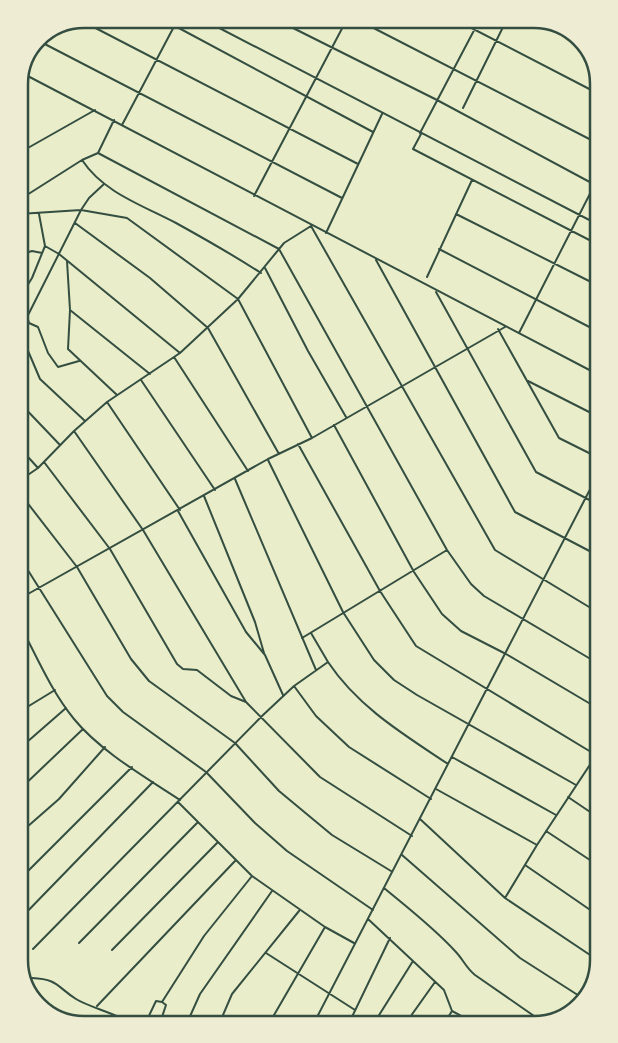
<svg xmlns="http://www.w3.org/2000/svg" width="618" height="1043" viewBox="0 0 618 1043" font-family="'Roboto Condensed',sans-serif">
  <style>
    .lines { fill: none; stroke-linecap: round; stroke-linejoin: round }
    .minor { stroke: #344e41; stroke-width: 2 }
    .rim { fill: none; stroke: #344e41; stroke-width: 2.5 }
  </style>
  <rect width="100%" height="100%" fill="#e9edc9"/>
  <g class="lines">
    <!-- minor -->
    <path class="minor" d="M162,19l211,113
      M202,19l397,206
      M275,19l162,81 162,87
      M356,19l243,125
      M454,19l145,75
      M80,20l278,144
      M549,22l26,13
      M37,40l305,158
      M22,73l577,302
      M463,108l44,-89
      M122,125l56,-106
      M420,133l60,-114
      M421,134l-8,15 186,96
      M19,153l76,-43
      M98,153l181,96 168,301 24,34 13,12 115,68
      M82,160c22,33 60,45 94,63 29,16 57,32 85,50
      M254,196l93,-177
      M19,214l62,-4 46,8 111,81 74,139
      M25,214l-6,-14 63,-40 16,-7 16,-33
      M39,214l6,32 14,8 121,99
      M456,214l143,72
      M75,223l75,55 58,50 71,126
      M326,233l56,-119
      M439,249l160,83
      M19,255l13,-4 10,2
      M376,260l139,252 84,44
      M67,261l3,49 -2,39 49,46
      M265,268l43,83 38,66
      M427,277l45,-97
      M436,292l100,180 63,33
      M19,299l13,-21 13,-32
      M70,310l80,64
      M27,316l2,7 9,4 10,26 10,14 21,-6
      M498,329l61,109 40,20
      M20,332l20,47 45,42
      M19,333l62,-123 8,-12 15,-14
      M519,333l80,-157
      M174,357l74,114
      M141,380l74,110
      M528,381l71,36
      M19,402l41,43
      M107,402l73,108
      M334,425l80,147 28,42 19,17 45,23 93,55
      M74,431l69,99 103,172 74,75 92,59
      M298,444l82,147 36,55 180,109
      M19,447l19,21
      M268,460l75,152 31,48 20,20 23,15 159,90
      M44,462l66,87 67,115 6,5 14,1 34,26 15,6
      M235,479l81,191
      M19,481l19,-13 36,-37 33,-29 73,-49 58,-54 46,-56 27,-17 184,324 104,63
      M19,492l58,75 54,92 18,22 86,62 44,48 53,44 59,36
      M204,496l51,126 9,31
      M178,511l68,121 19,23 18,40
      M19,556l88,140 16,16 83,60 49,51 32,28 86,59
      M19,599l249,-140 44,-21 193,-111
      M19,623c17,32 32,68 55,96 26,32 71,58 106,81
      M311,633l17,29
      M302,638l145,-88
      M294,686l22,30 33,31 82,52
      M19,712l36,-22
      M19,749l47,-41
      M452,757l104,58
      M591,765l8,5
      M436,789l101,56
      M19,790l64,-61
      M568,797l31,21
      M178,802l74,74 73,51 29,16
      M420,819l85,79 94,63
      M546,831l53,35
      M19,834l40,-35 46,-52
      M402,855l118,103 64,41
      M525,865l74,51
      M19,880l113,-113
      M384,888c24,20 50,40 71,63 8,8 11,17 20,24l62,43
      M505,898l32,-53 62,-94
      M368,919l76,71 8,21 15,8
      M19,920l134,-138
      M79,943l119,-121
      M33,949l229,-233 32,-30 34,-24c30,45 75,72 120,102
      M112,950l105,-107
      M266,953l89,57
      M32,978c26,1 25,9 44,21 11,7 34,13 47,20l5,4
      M162,1002l42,-66 48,-60
      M97,1006l138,-145
      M567,1014l28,-40
      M447,1019l5,-8
      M376,1020l37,-59
      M408,1020l27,-38
      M315,1021l284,-549
      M350,1021l40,-83
      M146,1022l10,-21 6,1
      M220,1022l12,-28 67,-83
      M270,1022l55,-95
      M160,1023l6,-18 -4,-3
      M187,1023l13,-29 72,-103"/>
  </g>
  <!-- crop -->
  <path d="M0 0H618V1043H0ZM84 28H534A56 56 0 0 1 590 84V960A56 56 0 0 1 534 1016H84A56 56 0 0 1 28 960V84A56 56 0 0 1 84 28Z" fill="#eeecd3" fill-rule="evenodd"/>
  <path class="rim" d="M84 28H534A56 56 0 0 1 590 84V960A56 56 0 0 1 534 1016H84A56 56 0 0 1 28 960V84A56 56 0 0 1 84 28Z"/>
</svg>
